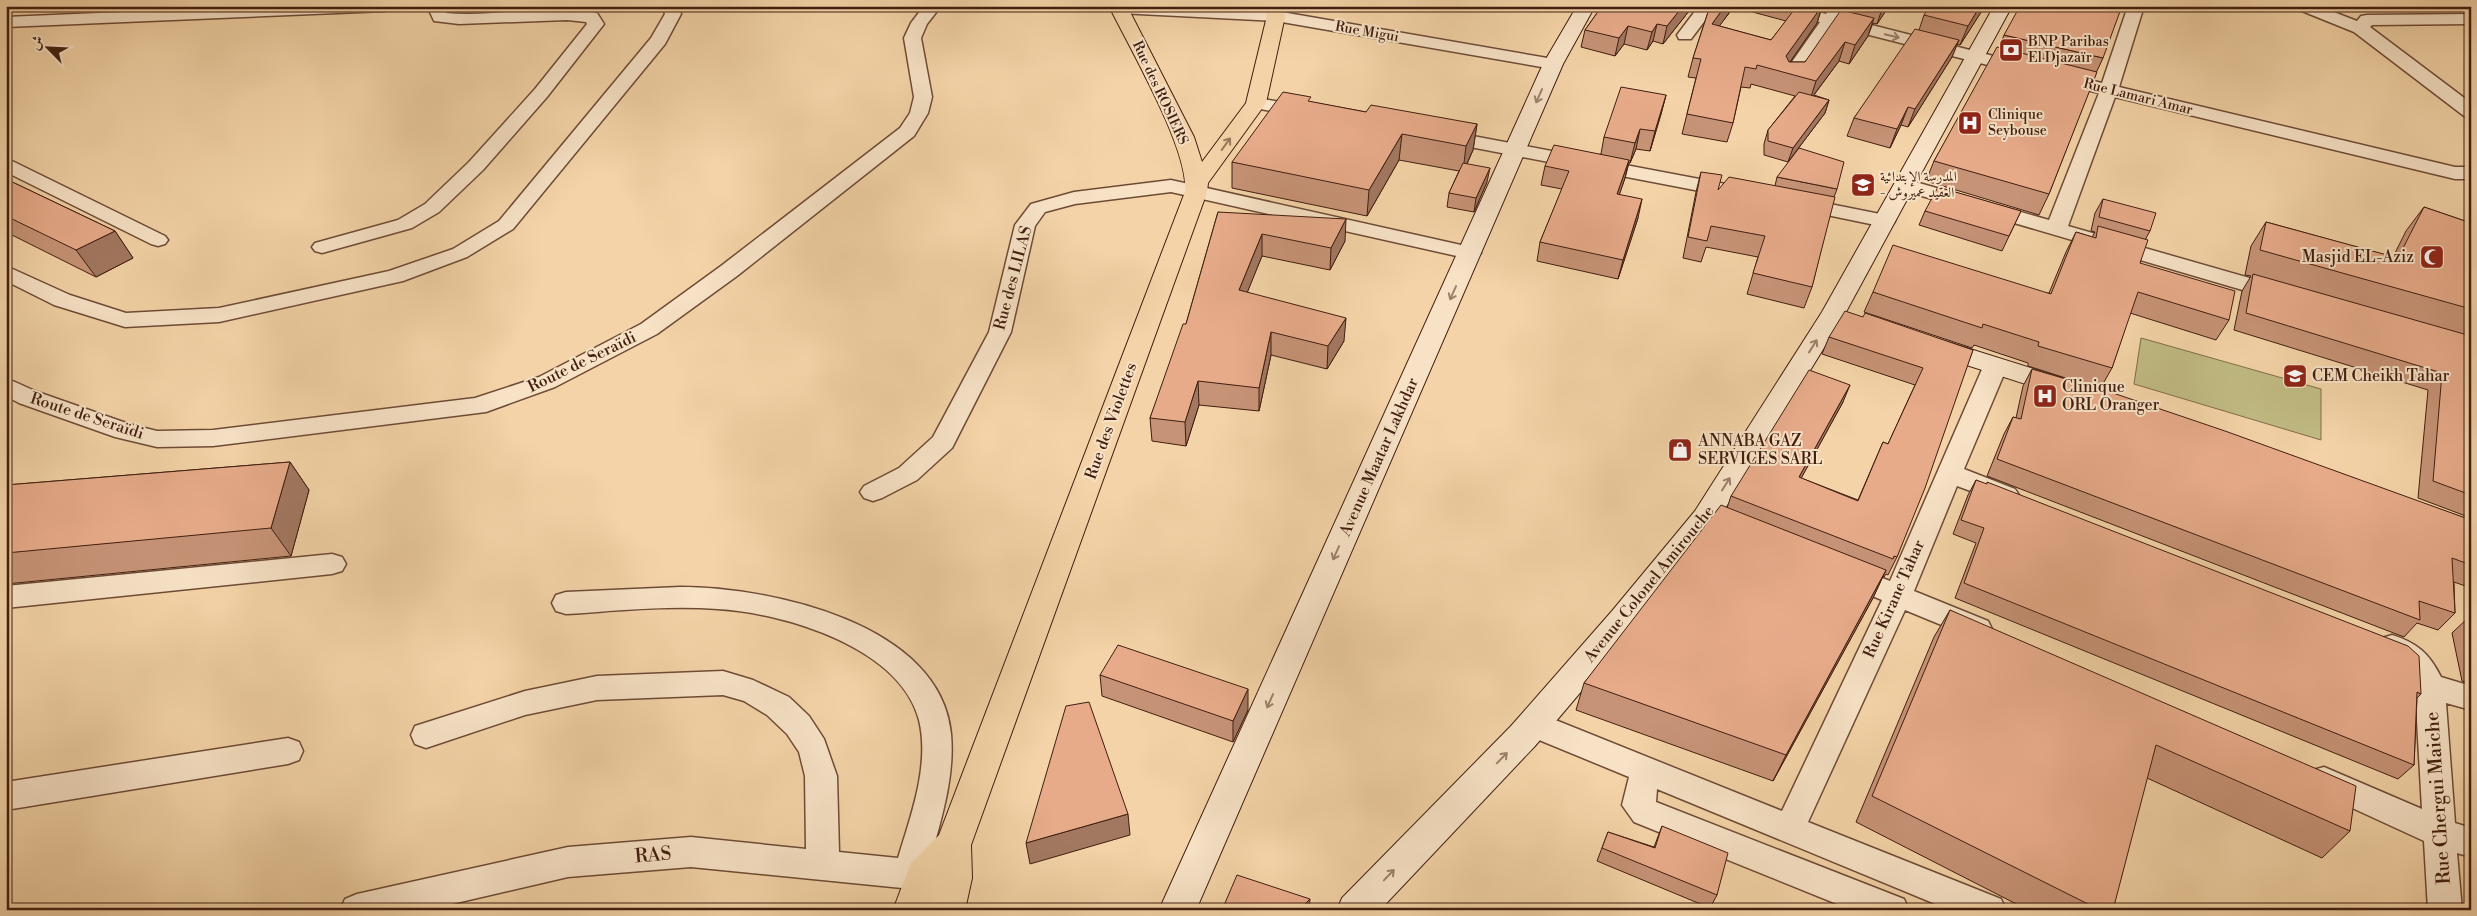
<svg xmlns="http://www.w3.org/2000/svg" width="2477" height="916" viewBox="0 0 2477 916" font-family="'Libre Bodoni',Amiri,serif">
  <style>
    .green { fill: #c1bb83; stroke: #816c4a }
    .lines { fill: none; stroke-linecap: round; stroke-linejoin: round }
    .street-casing { stroke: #6e4b36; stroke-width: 3 }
    .secondary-casing { stroke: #411e10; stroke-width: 2 }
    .primary-casing { stroke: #411e10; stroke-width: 2 }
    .street { fill: #f7e2c6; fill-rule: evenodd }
    .secondary { fill: #f7e2c6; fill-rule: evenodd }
    .primary { fill: #f3d3a7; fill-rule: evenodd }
    .wall { fill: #c79377; stroke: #411e10; fill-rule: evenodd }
    .shaded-wall { fill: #a27861; stroke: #411e10 }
    .building { fill: #e7ab8a; stroke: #411e10 }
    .oneway { stroke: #9c806b }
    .oneway2 { stroke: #9a785c }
    .labels { text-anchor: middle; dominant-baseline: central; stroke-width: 4; stroke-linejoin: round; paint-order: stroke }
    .far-street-label { font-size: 14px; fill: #411e10; stroke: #f7e2c6 }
    .far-poi-label { font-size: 14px; fill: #411e10; stroke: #f7e2c6; text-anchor: start }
    .poi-label { font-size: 16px; fill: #411e10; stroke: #f7e2c6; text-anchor: start }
    .street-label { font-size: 16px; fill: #411e10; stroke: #f7e2c6 }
    .near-street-label { font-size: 19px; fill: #411e10; stroke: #f7e2c6 }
  </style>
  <rect width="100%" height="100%" fill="#f3d3a7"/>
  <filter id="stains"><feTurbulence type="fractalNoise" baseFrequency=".004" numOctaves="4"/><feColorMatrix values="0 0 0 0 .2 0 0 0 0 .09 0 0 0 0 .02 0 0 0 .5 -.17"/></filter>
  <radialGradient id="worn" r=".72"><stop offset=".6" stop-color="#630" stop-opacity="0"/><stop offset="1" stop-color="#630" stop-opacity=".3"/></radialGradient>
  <!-- green -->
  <path class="green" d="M2141,338l180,51v51l-187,-56z"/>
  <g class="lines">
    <defs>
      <path id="street" d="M262,6h131l-8,5 -379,16v-10z
        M452,6l-6,7c49,5 104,-11 151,0l7,11 -57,73 -64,73 -44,42 -27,16 -90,25 -7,-2 -3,-4 3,-4 83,-23 27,-16 44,-42 66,-73 52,-65 -1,-2 -19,-2 -108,4 -25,-3 -5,-11 3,-4z
        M662,6h16l3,8 -16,30 -152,185 -46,28 -64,24 -184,41 -94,5 -71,-22 -48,-24v-15l64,29 56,18 93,-5 170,-37 64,-22 46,-28 152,-183 14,-24z
        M924,6h17l-14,18 -6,14 11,59 -4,16 -14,23 -177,140 -80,58 -102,53 -69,25 -273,34 -56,1 -42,-10 -96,-34 -13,-7v-18l29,13 94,33 28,7 56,-1 262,-32 64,-21 102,-53 80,-58 179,-138 10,-15 4,-16 -10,-59 7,-15z
        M1112,6h70l94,5 277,48 6,1 3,4 -3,4 -6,1 -277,-48 -157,-8 -6,-2z
        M1699,6h17l-25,33h-12l-2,-4z
        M1769,6h28l29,8 5,-8h14l1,2 -6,9 189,48 3,4 -3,4 -6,1 -189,-48 -37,54h-12l-3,-4 38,-54 -49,-13z
        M2128,6h16l-25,81 336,80h16v12h-16l-340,-82 -47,129 220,63 3,5 -3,5 -8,2 -382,-112 -3,-4 3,-4 7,-2 144,41 50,-127 -45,-11 -3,-4 3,-4 6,-1 42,10z
        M2295,6h23l39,15 4,-5 6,-1 104,-1v10l-99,1 -2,2 101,76v14l-7,-1 -110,-84 -57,-23z
        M1256,98l50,8 7,2 2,4 -2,4 -7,2 -56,-11 -3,-4 3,-4z
        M1441,130l290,55 7,2 3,4 -3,4 -7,2 -297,-57 -2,-4 2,-4z
        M6,158l159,78 3,4 -3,4 -7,2 -7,-2 -145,-72z
        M1171,180l299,67 7,2 4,4 -4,4 -7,2 -299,-67 -96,12 -30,8 -10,14 -24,106 -59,116 -35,32 -35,18 -9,3 -9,-3 -4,-6 4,-6 35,-18 34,-31 56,-105 26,-107 16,-21 43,-12z
        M1800,198l85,17 7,2 3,4 -3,4 -7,2 -92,-19 -3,-4 3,-4z
        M1995,359l8,3 4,5 -43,102 51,20 4,6 -4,6 -9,3 -49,-18 -43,105 74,30 4,8 -4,8 -10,3 -73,-30 -97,212 193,77 5,11h-56l-293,-121 -1,13 248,97 5,11h-57l-218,-88 -12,-17 7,-28 -107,-44 -4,-9 4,-9 11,-4 249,100 100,-211 -46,-19 -4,-7 4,-7 10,-3 44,17 93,-214 4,-5z
        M332,554l10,3 4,7 -4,7 -10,3 -326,34v-22z
        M680,587c89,0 261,36 271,147 4,43 -10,85 -21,127l24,5 4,11 -4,11 -12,4 -251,-25 -123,10 -142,33h-86l5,-11 12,-5 211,-47 123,-10 115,12 -1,-73 -6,-24 -12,-18 -20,-19 -23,-14 -21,-6 -126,5 -72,15 -99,33 -11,-4 -4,-9 4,-9 110,-35 72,-15 126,-5 30,9 36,17 20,19 15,23 13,37 2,76 59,6c13,-43 32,-93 21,-138 -19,-73 -135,-107 -201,-111 -51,-4 -102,2 -152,5l-10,-3 -4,-8 4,-8 10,-3z
        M2392,635c25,8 37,18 49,42l30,9v24l-25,-7 9,120 16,5v29l-14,-4 5,57h-34l-4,-69 -111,-51 -5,-10 5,-10 11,-3 98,42 -7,-123c-11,-27 -28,-23 -37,-40l4,-8z
        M288,738l11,4 4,9 -4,9 -11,4 -282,46v-28z"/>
      <path id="secondary" d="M1577,6h18l-32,58 -367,846h-37l384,-846z
        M1994,6h18l-166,306 -131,213 -81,104 -99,117 -155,164h-43l5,-12 169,-172 101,-115 83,-100 127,-199z
        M1935,338l137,43 4,6 -4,6 -9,3 -137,-44 -4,-6 4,-6z"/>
      <path id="primary" d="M1109,6h18l67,131 8,25 44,-59 21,-87 -4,-10h18l4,10 -19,87 -58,80 -1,9 -236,653 1,33 -7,32h-72l18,-47 28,-28 246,-643c5,-41 -56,-145 -76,-186z"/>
    </defs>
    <!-- street casing -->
    <use href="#street" class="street-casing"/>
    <!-- secondary casing -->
    <use href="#secondary" class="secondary-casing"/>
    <!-- primary casing -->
    <use href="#primary" class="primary-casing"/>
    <!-- street -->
    <use href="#street" class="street"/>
    <!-- secondary -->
    <use href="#secondary" class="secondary"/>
    <!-- primary -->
    <use href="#primary" class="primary"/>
  </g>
  <!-- wall -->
  <path class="wall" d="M1602,6h91l-30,38 -10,-3 -6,9 -23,-6 -9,12 -34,-9 4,-17z
    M1710,6h119l-4,6 -4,-1 -4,12 -27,39h15l40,-51 1,-5h43l-12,18 -4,-1 -5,13 -19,28 -10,-3 -25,34 15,5 -4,13 -37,49 -24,-7v-11l4,-14 27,-34 -44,-12 -1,4 -9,-1 -8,36 -6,19 -45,-8 14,-56 -8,-1 5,-19zM1734,7l52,14 -15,19 -52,-14z
    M1985,6l-25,39 -3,-1 -5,13 -44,70 -7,-2 -11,23 -43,-12 7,-18 65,-88 5,-15z
    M2004,35l99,23 -7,15 -47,121 -10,21 -113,-34 8,-20 65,-113z
    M1666,95l-5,19 -11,37 -14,-2 -6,14h-1l-4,15 -6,17 19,23 -20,61 -81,-18 3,-19 22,-53 -21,-4 4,-19 56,-12 3,-17z
    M1311,102l55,10 111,12 -4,26 -6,14 20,18 -13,30 -27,-5 2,-14 10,-22 -60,-11 -32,56 -135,-28v-26z
    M1701,172l17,18 57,-4 2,-9 60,12 -3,8 -22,90 -8,21 -57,-14 11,-37 -52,-10 -5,15 -18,-4 13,-66z
    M6,179l109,52 18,27 -37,19 -90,-45z
    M2103,199l47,32 -5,9 -5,23 89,57 -13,20 -86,-27 -18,55 -12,21 -72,-23v-3l-54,-18 -2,3 -108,-36 9,-20 176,1 17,-41 10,-20 16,5 3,-5 -4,-1 4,-18z
    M2424,207l47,16v295l-53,-20 10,-108 -194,-60 8,-39 9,-15 -6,-1 6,-29 15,-24 127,35 13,-26z
    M1925,211h96l-19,40 -83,-26z
    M1218,212l127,29 -15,29 -68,-14 -15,36 97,49 -17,28 -56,-14 -12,56 -60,-6 -13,41 -34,-5 -2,-23 36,-94z
    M1829,337l144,13 -76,207 -9,18 -2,-1 -2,3 -1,-1 -10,22 -100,183 -197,-71 8,-27 143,-175 4,-12 112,-94 -42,76 57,22 25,-58 5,2 27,-59 -93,-31z
    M2032,369l439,151v68l-17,-6 1,31 -17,17 -21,-7 -13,14 -417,-161 17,-42 9,-17 3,1 7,-32z
    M290,462l19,28 -18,66 -285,28v-99z
    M1976,480l445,214 -4,4 -3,67 -16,14 -443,-181 21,-55 -23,-9 15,-39z
    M1950,610l400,221 -28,27 -175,-80 -47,132h-72l-172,-88 78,-185z
    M2471,615v69l-9,-3 -10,-48z
    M1100,675l148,35 -15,32 -131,-46z
    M1662,826l55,69 -7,13 -113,-47 11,-29 46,15z"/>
  <!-- shaded-wall -->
  <path class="shaded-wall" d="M1683,6h10l-30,38 4,-18z
    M1725,6h9l-27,37 5,-19z
    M1822,6l-5,17 -34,49 3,-16z
    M1883,6h6l-12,18z
    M1980,6h5l-25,39 8,-19z
    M1874,18l-6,18 -19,28 6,-19z
    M1657,24l-4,17 -6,9 5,-18z
    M1628,26l-4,18 -9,12 4,-18z
    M1959,40l-7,17 -44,70 7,-18z
    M1845,42l-6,19 -29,39 6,-19z
    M1666,95l-5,19 -11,37 5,-20z
    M1829,100l-4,13 -37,49 5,-14z
    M1908,107l-7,18 -11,23 7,-19z
    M1477,124l-4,26 -10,22 3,-26z
    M1640,129l-4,20 -6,14 5,-20z
    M1402,134l-3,26 -32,56 2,-26z
    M1629,160l-4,18 -12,35 4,-19z
    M1490,168l-3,14 -13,30 2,-14z
    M1642,199l-4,19 -20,61 5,-19z
    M1346,219l-1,22 -15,29 1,-22z
    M115,231l18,27 -37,19 -20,-27z
    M1262,234v22l-23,57v-23z
    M1346,318l-2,23 -17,28 1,-23z
    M1271,332v23l-12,56v-23z
    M1198,381l1,24 -13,41 -1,-24z
    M1850,385l-7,17 -51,93 7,-18z
    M290,462l19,28 -18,66 -20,-28z
    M1886,570l-13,28 -100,183 13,-26z
    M1248,689v21l-15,32v-21z
    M1128,814l2,21 -100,29 -4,-21z
    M1310,899l-1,11h-10z"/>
  <!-- building -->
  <path class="building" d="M1602,6h81l-16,20 -10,-2 -5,8 -24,-6 -9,12 -34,-8z
    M1710,6h15l-13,18 59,16 26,-34h25l-36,50 3,6h16l36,-52 33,8 -19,27 -10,-3 -29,39 -59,-16 -1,4 -11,-2 -12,56 -46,-9 14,-55 -8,-1z
    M1930,6h50l-12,20 -44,-11z
    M2020,6h102l-19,52 -99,-23z
    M1915,29l44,11 -44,69 -7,-2 -11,22 -43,-11z
    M1997,47l100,25 -48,122 -115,-33z
    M1621,87l45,8 -11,36 -15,-2 -5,14 -31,-6z
    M1283,92l28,5 -3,4 58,11 5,-7 106,19 -11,22 -64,-12 -33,56 -137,-28z
    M1799,92l30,8 -36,48 -25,-7v-11z
    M1554,145l75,15 -12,34 25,5 -19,61 -83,-18 29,-71 -24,-5z
    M1799,148l45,14 -7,27 -60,-12z
    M1463,163l27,5 -14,30 -27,-5z
    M1701,172l21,3 -4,15 11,-13 106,20 -23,90 -59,-14 12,-37 -54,-10 -4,15 -19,-4z
    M6,179l109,52 -39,19 -70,-34z
    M1938,187l83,24 -12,25 -84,-25z
    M2103,199l53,14 -6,18 -51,-14z
    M2424,207l47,16v86l-211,-59 6,-28 132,36z
    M1218,212l128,7 -15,29 -69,-14 -23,56 107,28 -18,28 -57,-14 -12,56 -61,-7 -13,41 -35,-4 33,-94h3z
    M2098,226l50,14 -8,23 95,28 -6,29 -91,-28 -26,76 -74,-22 1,-4 -56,-18 -1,4 -109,-36 20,-47 158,49 25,-62 20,6z
    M2253,274l218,62v159l-38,-14 9,-108 -196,-60z
    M1845,311l18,6 2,-4 108,37 -48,138 -28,69 -3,-1 -1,3 -162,-63 78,-126 41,15 -51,92 59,24 25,-59 5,2 35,-76 -94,-31z
    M2032,369l78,23 115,39 246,89v45l-19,-7 3,55 -36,-12 1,19 -423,-161 16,-42 8,2z
    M290,462l-19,66 -265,25v-68z
    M1976,480l11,4v-2l421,164 11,10 2,38 -4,-2 -3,73 -450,-182 20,-55 -23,-8z
    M1721,505l165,65 -100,185 -202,-72z
    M1950,610l406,176 -6,45 -194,-86 -43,165h-13l-228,-114z
    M1118,645l130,44 -15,32 -133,-46z
    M1089,702l39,112 -102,29 40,-137z
    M1662,826l66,27 -11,42 -115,-47 6,-16 47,16z
    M1237,875l73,24 -11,11h-77z"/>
  <!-- one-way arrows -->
  <defs><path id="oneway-shaft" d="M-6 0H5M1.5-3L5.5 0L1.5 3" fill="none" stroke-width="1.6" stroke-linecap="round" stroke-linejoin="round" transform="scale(1.25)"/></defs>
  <g class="oneway">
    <use href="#oneway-shaft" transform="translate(1892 36) rotate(14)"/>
    <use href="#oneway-shaft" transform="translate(1539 96) rotate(114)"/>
    <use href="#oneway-shaft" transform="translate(1453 293) rotate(114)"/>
    <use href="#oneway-shaft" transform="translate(1813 346) rotate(-58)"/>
    <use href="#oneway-shaft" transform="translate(1726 484) rotate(-58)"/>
    <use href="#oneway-shaft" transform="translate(1336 553) rotate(114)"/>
    <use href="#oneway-shaft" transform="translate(1270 701) rotate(114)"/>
    <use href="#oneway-shaft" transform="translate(1502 758) rotate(-46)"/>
    <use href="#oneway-shaft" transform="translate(1389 875) rotate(-46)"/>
  </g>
  <use class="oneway2" href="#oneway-shaft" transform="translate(1226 144) rotate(-54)"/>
  <!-- icons -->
  <defs>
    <symbol id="bank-square" viewBox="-11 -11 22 22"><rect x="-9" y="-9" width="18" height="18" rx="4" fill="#8f2418" stroke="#f7e2c6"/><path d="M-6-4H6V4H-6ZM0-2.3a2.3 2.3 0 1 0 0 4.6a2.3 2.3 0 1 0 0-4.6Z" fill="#fff"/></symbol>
    <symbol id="hospital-square" viewBox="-11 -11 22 22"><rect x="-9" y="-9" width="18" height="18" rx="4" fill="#8f2418" stroke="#f7e2c6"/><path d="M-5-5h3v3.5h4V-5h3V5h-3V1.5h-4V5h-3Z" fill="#fff"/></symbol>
    <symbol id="school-square" viewBox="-11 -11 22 22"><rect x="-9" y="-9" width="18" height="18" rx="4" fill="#8f2418" stroke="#f7e2c6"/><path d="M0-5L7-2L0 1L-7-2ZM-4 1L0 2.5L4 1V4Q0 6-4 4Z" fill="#fff"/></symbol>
    <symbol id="mosque-square" viewBox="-11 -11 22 22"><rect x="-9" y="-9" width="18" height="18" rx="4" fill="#8f2418" stroke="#f7e2c6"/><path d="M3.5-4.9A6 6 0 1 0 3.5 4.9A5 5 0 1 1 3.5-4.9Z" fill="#fff"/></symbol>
    <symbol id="shop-square" viewBox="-11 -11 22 22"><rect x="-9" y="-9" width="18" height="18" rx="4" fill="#8f2418" stroke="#f7e2c6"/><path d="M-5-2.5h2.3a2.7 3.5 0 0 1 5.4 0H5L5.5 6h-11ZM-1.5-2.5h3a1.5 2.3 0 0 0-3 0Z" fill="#fff"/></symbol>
  </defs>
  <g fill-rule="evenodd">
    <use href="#bank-square" x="1997" y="36" width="28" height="28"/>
    <use href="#hospital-square" x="1956" y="109" width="28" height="28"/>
    <use href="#school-square" x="1849" y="171" width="28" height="28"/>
    <use href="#mosque-square" x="2418" y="243" width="28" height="28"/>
    <use href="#school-square" x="2281" y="362" width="28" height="28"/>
    <use href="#hospital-square" x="2031" y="382" width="28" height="28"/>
    <use href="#shop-square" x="1666" y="436" width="28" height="28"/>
  </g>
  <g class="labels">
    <!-- far-street labels -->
    <g class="far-street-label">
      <text transform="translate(1367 32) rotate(10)">Rue Migui</text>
      <text transform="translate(1160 93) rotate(65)">Rue des ROSIERS</text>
      <text transform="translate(2138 97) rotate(14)">Rue Lamari Amar</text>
    </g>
    <!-- far-poi labels -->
    <g class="far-poi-label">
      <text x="2028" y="42">BNP Paribas<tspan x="2028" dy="16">El Djazaïr</tspan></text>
      <text x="1988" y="115">Clinique<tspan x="1988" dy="16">Seybouse</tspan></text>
      <text x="1880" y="177">المدرسة الإبتدائية<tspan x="1880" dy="16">- العقيد عميروش</tspan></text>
    </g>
    <!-- poi labels -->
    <g class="poi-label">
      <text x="2414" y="257" text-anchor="end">Masjid EL-Aziz</text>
      <text x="2312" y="376">CEM Cheikh Tahar</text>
      <text x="2062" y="387">Clinique<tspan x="2062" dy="18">ORL Oranger</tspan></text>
      <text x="1698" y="441">ANNABA GAZ<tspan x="1698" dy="18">SERVICES SARL</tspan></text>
    </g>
    <!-- street labels -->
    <g class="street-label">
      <text transform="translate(1013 278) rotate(-75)">Rue des LILAS</text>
      <text transform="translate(582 362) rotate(-26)">Route de Seraïdi</text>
      <text transform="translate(87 416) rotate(18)">Route de Seraïdi</text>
      <text transform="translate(1111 421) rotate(-70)">Rue des Violettes</text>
      <text transform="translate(1379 457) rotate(-66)">Avenue Maatar Lakhdar</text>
      <text transform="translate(1649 584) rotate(-51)">Avenue Colonel Amirouche</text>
      <text transform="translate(1894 599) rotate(-66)">Rue Kirane Tahar</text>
    </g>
    <!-- near-street labels -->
    <g class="near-street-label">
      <text transform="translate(2438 798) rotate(-94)">Rue Chergui Maiche</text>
      <text transform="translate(653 855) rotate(-5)">RAS</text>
    </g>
  </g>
  <!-- margin -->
  <rect width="2477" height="916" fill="none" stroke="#f3d3a7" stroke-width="25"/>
  <rect x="8" y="8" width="2462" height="901" fill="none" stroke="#411e10" stroke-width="2.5"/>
  <rect x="12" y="12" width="2452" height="891" fill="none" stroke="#411e10"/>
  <!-- north arrow -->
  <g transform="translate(48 48) rotate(294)" stroke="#f7e2c6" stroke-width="4" paint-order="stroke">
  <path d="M0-4L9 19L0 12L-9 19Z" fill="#411e10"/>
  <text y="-8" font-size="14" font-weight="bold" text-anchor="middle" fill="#411e10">ش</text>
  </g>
  <rect width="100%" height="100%" filter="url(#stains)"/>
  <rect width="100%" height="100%" fill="url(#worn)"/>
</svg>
